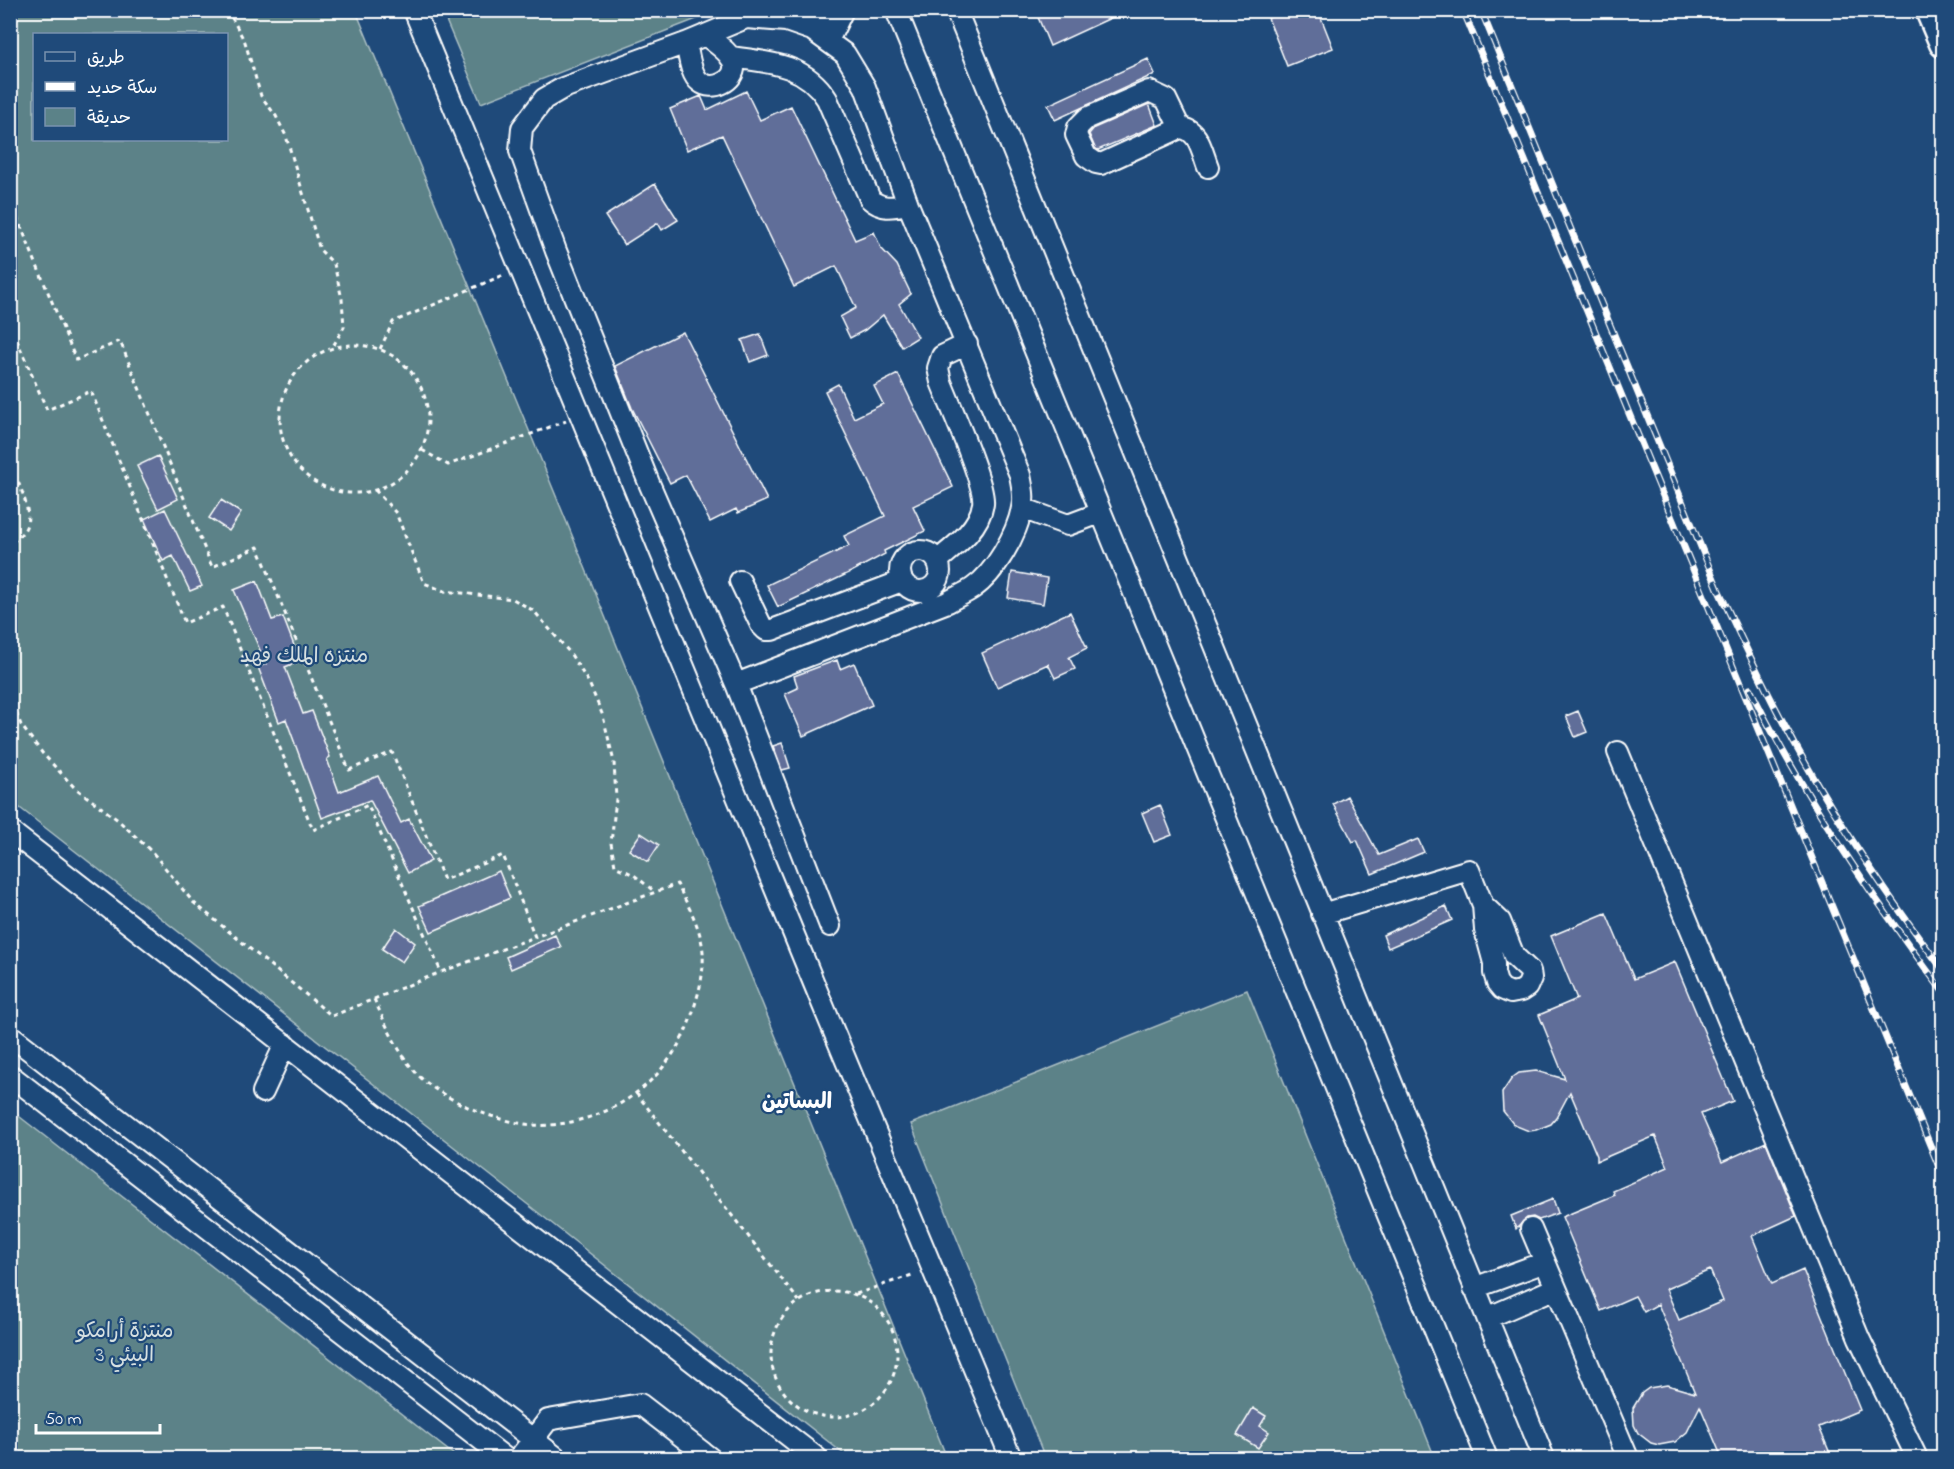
<svg xmlns="http://www.w3.org/2000/svg" width="1954" height="1469" viewBox="0 0 1954 1469" font-family="'Indie Flower','Playpen Sans Arabic',sans-serif">
  <style>
    .green { fill: #5b8288; stroke: #adc0c4; stroke-width: 1.5; fill-rule: evenodd }
    .building { fill: #616e99; stroke: #fff; stroke-width: 1.5; fill-rule: evenodd }
    .lines { fill: none; stroke-linecap: round; stroke-linejoin: round }
    .minor-casing { stroke: #fff; stroke-width: 24 }
    .highway-casing { stroke: #fff; stroke-width: 33 }
    .path { stroke: #fff; stroke-width: 3; stroke-dasharray: 4.5 4.5; stroke-linecap: butt }
    .minor { stroke: #1f4a7a; stroke-width: 20 }
    .highway { stroke: #1f4a7a; stroke-width: 28 }
    .rail-casing { stroke: #fff; stroke-width: 7 }
    .rail { stroke: #1f4a7a; stroke-width: 4.5; stroke-dasharray: 14; stroke-linecap: butt }
    .labels { text-anchor: middle; dominant-baseline: central; stroke-width: 4.5; stroke-linejoin: round; paint-order: stroke }
    .park-label { font-size: 21px; fill: #d6e0e1; stroke: #1f4a7a }
    .neighbourhood-label { font-size: 22px; font-weight: bold; fill: #fff; stroke: #1f4a7a }
  </style>
  <rect width="100%" height="100%" fill="#1f4a7a"/>
  <filter id="ink" filterUnits="userSpaceOnUse"><feTurbulence type="fractalNoise" baseFrequency=".0167" numOctaves="2"/><feDisplacementMap in="SourceGraphic" scale="12" xChannelSelector="R" yChannelSelector="G"/><feConvolveMatrix kernelMatrix="1 2 1 2 8 2 1 2 1" color-interpolation-filters="sRGB"/></filter>
  <g filter="url(#ink)">
    <!-- green -->
    <path class="green" d="M10,11h346l207,502 384,945h-98l-304,-240 -534,-417zM34,34h192v106h-192z
      M442,11h275l-236,92z
      M1247,990l188,468h-390l-134,-334z
      M11,1110l447,348h-447z"/>
    <!-- building -->
    <path class="building" d="M1035,10h93l-78,36z
      M1287,10h31l15,38 -46,18 -19,-48z
      M1148,59l7,15 -100,46 -7,-15z
      M746,91l14,29 31,-14 64,134 19,-8 7,16 16,17 14,29 -12,10 19,33 -16,10 -19,-32 -18,15 -15,8 -10,-21 16,-9 -20,-42 -42,21 -72,-152 -35,15 -17,-41 31,-13 6,14z
      M1149,104l8,21 -59,25 -3,-2 -6,-14 5,-6z
      M655,184l23,36 -16,10 -4,-7 -34,22 -19,-29z
      M683,332l84,168 -29,13 -2,-4 -26,13 -24,-47 -16,8 -38,-75 -17,-42z
      M760,334l8,21 -18,7 -8,-22z
      M898,374l55,113 -40,19 12,25 -41,20 1,3 -34,18 -73,35 -11,-22 82,-39 -5,-10 41,-20 -60,-125 13,-7 16,34 29,-14 -9,-18z
      M158,456l20,43 -20,10 -21,-43z
      M221,500l20,13 -12,18 -20,-13z
      M165,509l37,77 -12,5 -17,-35 -10,5 -19,-42z
      M1012,572l35,6 -4,26 -35,-6z
      M257,581l15,39 11,-3 17,44 -15,6 18,47 9,-3 18,46 -3,2 12,33 39,-16 23,47 8,-4 22,42 -23,12 -38,-73 -48,18 -36,-99 -7,3 -21,-55 8,-3 -32,-74z
      M1070,612l17,36 -18,9 6,12 -20,9 -7,-14 -51,23 -15,-34z
      M837,660l3,9 14,-6 18,42 -69,31 -18,-42 13,-6 -4,-12z
      M1578,711l9,21 -12,5 -9,-21z
      M782,743l8,25 -8,2 -9,-24z
      M1347,796l32,59 39,-16 6,13 -52,22 -15,-34 -4,2 -20,-38z
      M1160,805l12,30 -18,7 -12,-29z
      M641,833l18,12 -11,17 -19,-12z
      M499,871l11,27 -79,34 -12,-26z
      M1446,906l6,14 -64,28 -5,-13z
      M1606,913l28,66 41,-17 58,139 -32,13 21,48 44,-20 30,74 -44,20 20,48 31,-14 57,140 -41,17 13,31h-110l-22,-52 -13,26 -12,10 -16,3 -8,-2 -13,-10 -4,-8 -1,-17 9,-15 7,-5 18,-3 28,8 -37,-89 -14,8 -9,-16 -34,15 -39,-94 53,-22 -2,-4 55,-24 -13,-31 -58,25v-5l-27,-64 -14,26 -5,6 -15,6 -7,1 -15,-6 -11,-14 -1,-18 10,-15 7,-5 17,-2 29,8 -26,-64 38,-16 -26,-63zM1710,1270l13,31 -44,19 -13,-31z
      M396,928l19,15 -13,19 -20,-13z
      M555,935l6,12 -50,22 -5,-12z
      M1553,1199l5,14 -19,7 -6,-3 -6,1 -11,11 -5,-13z
      M1253,1408l13,8 -6,10 9,6 -11,16 -21,-13z"/>
    <g class="lines">
      <defs>
        <path id="minor" d="M414,10c202,482 394,967 597,1448
          M896,10l591,1448
          M956,10l588,1448
          M812,30l9,-20
          M828,41l15,-31
          M686,43c3,12 4,31 14,39 12,10 36,-1 34,-17 -2,-12 -20,-23 -29,-30
          M730,57c37,5 75,6 97,42l43,100c12,11 23,8 38,5
          M1180,128l-14,-29 -17,-8 -62,27 -9,9 -2,8 10,21 10,7 5,1 79,-36c19,1 22,24 28,39
          M1022,508l46,17 32,-12
          M900 571a20 20 0 1 1 40 0a20 20 0 1 1-40 0Z
          M937,561c18,-15 42,-32 46,-57 3,-19 -33,-99 -42,-122l-3,-14 4,-12 25,-12
          M740,581l21,44 5,5h6l130,-49
          M736,684l212,-82c8,-5 18,-9 25,-14 22,-15 44,-54 49,-80 3,-11 0,-22 -2,-33l-112,-271 -43,-117 -20,-33 -33,-24 -26,-9 -40,-3 -60,25 -123,45 -19,11 -22,29 -2,23 36,100 93,232 87,201 94,242
          M1618,752l241,586 58,120
          M10,831l807,627
          M1483,905l17,16 14,35 16,15 1,7 -4,9 -6,4 -10,2 -9,-4 -5,-6 -3,-10v-10l-9,-33z
          M1322,914l147,-44 14,35
          M10,1035l547,423
          M10,1075l495,383
          M263,1092l22,-48
          M1531,1229l97,229
          M1474,1288l71,-26
          M1487,1318l69,-30
          M519,1458l29,-38 92,-16 70,54"/>
        <path id="highway" d="M1930,10l14,33"/>
      </defs>
      <!-- minor casing -->
      <use href="#minor" class="minor-casing"/>
      <!-- highway casing -->
      <use href="#highway" class="highway-casing"/>
      <!-- path -->
      <path class="path" d="M226,10l6,8 13,24 16,54 15,20 10,20 34,114 14,14 8,35 2,28 -12,21
        M10,200l66,160 44,-19 92,226 46,-20 91,223 43,-18 52,128 59,-25 32,82 -94,35 -73,-167 -55,25 -90,-223 -38,16 -94,-232 -44,19 -37,-86
        M280 419a74 74 0 1 1 148 0a74 74 0 1 1-148 0Z
        M380,349l13,-27 113,-48
        M422,450l26,15 118,-44
        M10,466c8,14 23,46 16,61 -3,7 -11,12 -16,19
        M375,490l21,23 28,70 20,8 69,8 21,12 36,42 19,30 14,33 11,46 2,37 -5,44 4,23 19,9 21,17
        M10,696l11,29 22,29 31,33 44,33 35,33 40,49 139,114 109,-44
        M374,999c12,26 24,54 43,75 17,18 48,33 71,41 20,6 41,12 62,10 73,-6 128,-54 146,-124 5,-15 8,-33 7,-49 -2,-25 -15,-46 -26,-68l-142,53
        M636,1093l163,208
        M771 1354a63 63 0 1 1 126 0a63 63 0 1 1-126 0Z
        M856,1294l59,-20"/>
      <!-- minor -->
      <use href="#minor" class="minor"/>
      <!-- highway -->
      <use href="#highway" class="highway"/>
      <defs>
        <path id="rail" d="M1463,10l481,1169
          M1481,10l238,581c21,44 41,88 64,131 46,88 101,170 161,249
          M1750,689c54,108 121,207 194,304"/>
      </defs>
      <!-- rail casing -->
      <use href="#rail" class="rail-casing"/>
      <!-- rail -->
      <use href="#rail" class="rail"/>
    </g>
  </g>
  <g class="labels">
    <!-- park labels -->
    <g class="park-label">
      <text x="304" y="657">منتزه الملك فهد</text>
      <text x="125" y="1332">منتزة أرامكو<tspan x="125" dy="24">البيئي 3</tspan></text>
    </g>
    <!-- neighbourhood labels -->
    <g class="neighbourhood-label">
      <text x="797" y="1103">البساتين</text>
    </g>
  </g>
  <!-- margin -->
  <rect width="1954" height="1469" fill="none" stroke="#1f4a7a" stroke-width="36"/>
  <rect x="18" y="18" width="1918" height="1433" fill="none" stroke="#fff" stroke-width="2" filter="url(#ink)"/>
  <!-- legend -->
  <rect x="33" y="33" width="195" height="108" fill="#1f4a7a" stroke="#7992af" stroke-width="1.5"/>
  <rect x="45" y="52" width="30" height="9" fill="#1f4a7a" stroke="#7992af" stroke-width="1.5"/>
  <text x="87" y="63" font-size="18" fill="#ffffff">طريق</text>
  <rect x="45" y="82" width="30" height="9" fill="#ffffff" stroke="#7992af" stroke-width="1.5"/>
  <text x="87" y="93" font-size="18" fill="#ffffff">سكة حديد</text>
  <rect x="45" y="108" width="30" height="18" fill="#5b8288" stroke="#7992af" stroke-width="1.5"/>
  <text x="87" y="123" font-size="18" fill="#ffffff">حديقة</text>
  <!-- scale -->
  <path d="M36 1424v9h124v-9" fill="none" stroke="#ffffff" stroke-width="3"/>
  <text x="45" y="1424" font-size="18" fill="#ffffff" stroke="#1f4a7a" stroke-width="4.5" paint-order="stroke">50 m</text>
</svg>
